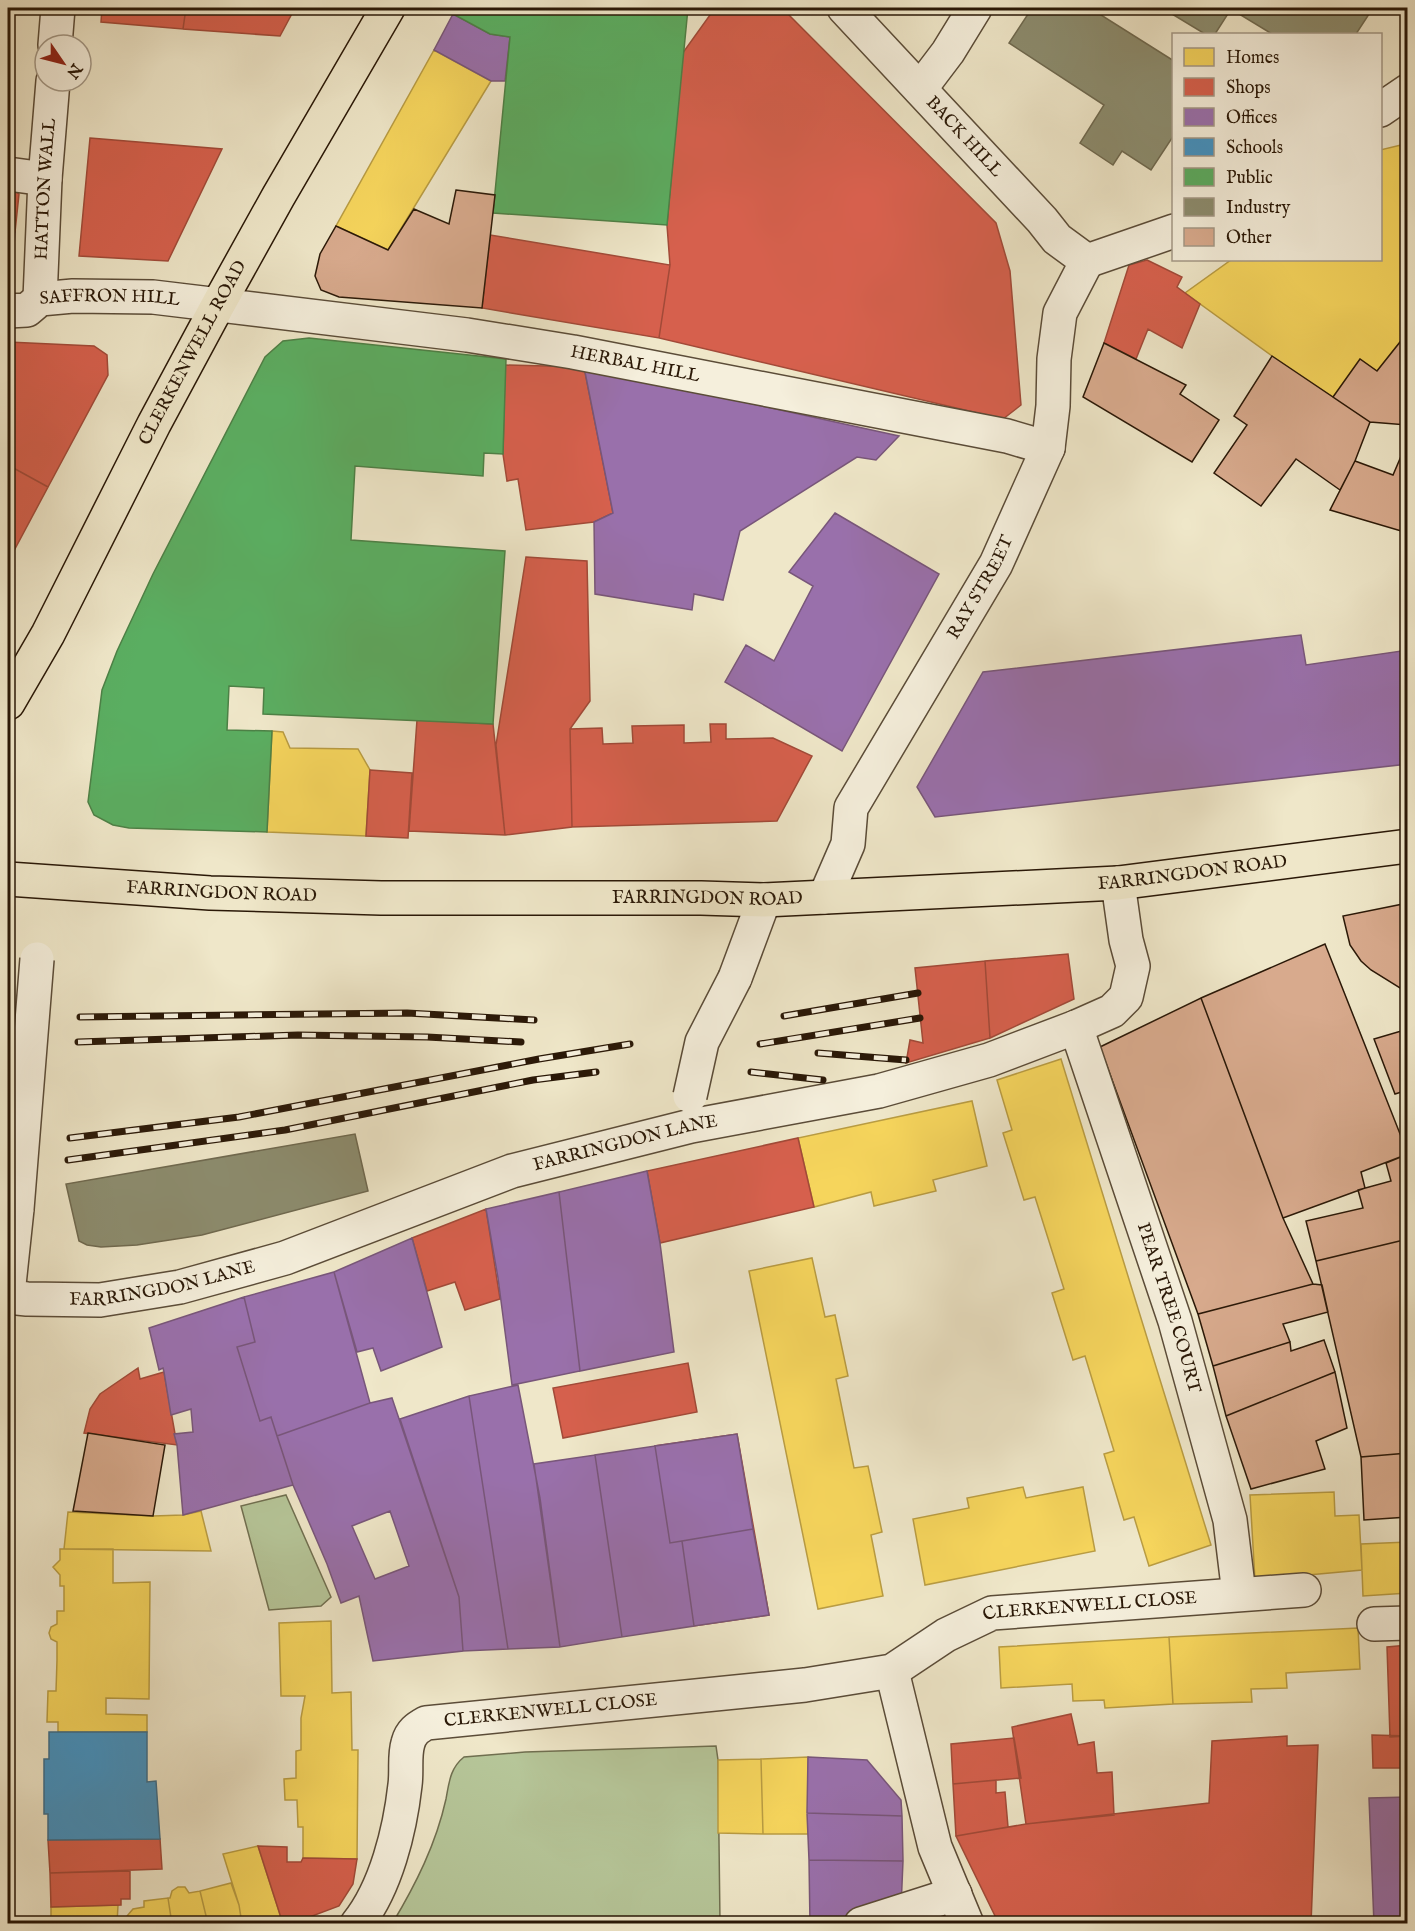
<svg xmlns="http://www.w3.org/2000/svg" width="1415" height="1931" viewBox="0 0 1415 1931" font-family="'IM FELL English',serif">
  <style>
    .green { fill: #b6c699; stroke: #706f50; stroke-width: 1.5 }
    .homes { fill: #f6d55c; stroke: #b99c42; stroke-width: 1.5 }
    .shops { fill: #d6604d; stroke: #a24a38; stroke-width: 1.5 }
    .offices { fill: #9970ab; stroke: #78567a; stroke-width: 1.5; fill-rule: evenodd }
    .schools { fill: #4393c3; stroke: #3c6e8b; stroke-width: 1.5 }
    .public { fill: #5aae61; stroke: #4c8146; stroke-width: 1.5 }
    .industry { fill: #8c8c6e; stroke: #6f694f; stroke-width: 1.5 }
    .building { fill: #d8aa8d; stroke: #2a1807; stroke-width: 1.5 }
    .lines { fill: none; stroke-linecap: round; stroke-linejoin: round }
    .street-casing { stroke: #5b4c38; stroke-width: 36 }
    .primary-casing { stroke: #2a1807; stroke-width: 36 }
    .street { stroke: #f5efdc; stroke-width: 33 }
    .primary { stroke: #efe7c9; stroke-width: 33 }
    .rail-casing { stroke: #2a1807; stroke-width: 7 }
    .rail { stroke: #f5efdc; stroke-width: 4.5; stroke-dasharray: 14; stroke-linecap: butt }
    .street-bridge-casing { stroke: #5b4c38; stroke-width: 36; stroke-linecap: butt }
    .street-bridge { stroke: #f5efdc; stroke-width: 33 }
    .labels { text-anchor: middle; dominant-baseline: central; stroke-width: 6; stroke-linejoin: round; paint-order: stroke }
    .street-label { font-size: 18px; fill: #2a1807; stroke: #f5efdc }
  </style>
  <rect width="100%" height="100%" fill="#efe7c9"/>
  <filter id="stains"><feTurbulence type="fractalNoise" baseFrequency=".00333" numOctaves="4"/><feColorMatrix values="0 0 0 0 .2 0 0 0 0 .09 0 0 0 0 .02 0 0 0 .5 -.17"/></filter>
  <radialGradient id="worn" r=".72"><stop offset=".6" stop-color="#630" stop-opacity="0"/><stop offset="1" stop-color="#630" stop-opacity=".3"/></radialGradient>
  <!-- green -->
  <path class="green" d="M286,1495l45,102 -10,9 -52,4 -28,-104z
    M716,1746l2,14 2,163 -328,1c24,-40 44,-80 54,-125 3,-16 4,-31 18,-42l61,-5z"/>
  <!-- homes -->
  <path class="homes" d="M434,50l57,31 -103,169 -52,-24z
    M1401,145l7,1v186l-31,39 -17,-12 -27,38 -61,-41 -87,-63 46,-33h149v-110z
    M272,731l11,1 7,16 68,1 12,21 -4,66 -99,-4z
    M1061,1059l150,486 -62,21 -15,-49 -10,3 -20,-66 10,-3 -29,-95 -12,4 -21,-67 12,-4 -29,-92 -11,3 -21,-67 9,-3 -15,-50z
    M972,1101l15,65 -54,14 3,11 -62,15 -3,-14 -57,15 -16,-69z
    M812,1258l13,59 10,-2 13,61 -12,3 18,89 14,-2 14,66 -11,3 12,61 -65,13 -69,-338z
    M1023,1487l3,11 57,-11 12,64 -170,34 -12,-66 56,-11 -2,-10z
    M1334,1492l1,24 24,-1 3,55 -107,10 -5,-85z
    M201,1511l10,40 -147,-2 4,-37 85,4 30,-1z
    M1408,1542v51l-45,3 -2,-52z
    M60,1549h53v34l37,-1 -1,117 -43,-1v16l41,1v17h-89v-10h-11l1,-31h8l1,-31v-18l-6,-3 -2,-6 2,-6 6,-3v-13h7v-25h-4v-11l-7,-8 7,-7z
    M331,1621l1,72 19,-1 1,58h6l-1,109 -54,-1v-31h-5l-1,-27h-12l-1,-21 12,-1v-27l5,-1v-32l4,-22h-24l-2,-73z
    M1358,1628l2,41 -74,4 1,15 -36,1 1,13 -79,2 -4,-67z
    M1169,1637l4,67 -68,4 -1,-8 -31,1 -1,-17 -71,4 -2,-41z
    M808,1757l1,77h-46l-2,-75z
    M761,1759l2,75 -45,-1v-73z
    M258,1846l25,78h-41l-3,-19 -16,-51z
    M231,1883l8,22 3,19h-34l-8,-33z
    M178,1887h7l4,6 11,-2 8,33h-36l-4,-26h2l2,-7z
    M168,1898l4,26h-46l1,-8 6,-7 11,-2v-6z
    M118,1905l-1,19h-66v-17z"/>
  <!-- shops -->
  <path class="shops" d="M8,8h5l-4,48h-1z
    M102,8h84l-3,21 -82,-7z
    M186,8h109l-15,28 -97,-7z
    M715,8h67l214,215 14,48 11,134 -18,14 -344,-81 11,-73 -3,-40 15,-171z
    M90,138l132,11 -54,112 -89,-5z
    M8,186l11,8 -4,38h-7z
    M490,235l180,30 -11,73 -177,-30z
    M1147,260l35,17 -5,10 23,17 -18,44 -34,-19 -12,30 -32,-16 25,-78z
    M8,342l86,4 13,9 1,20 -60,112 -40,-22z
    M505,365l79,2 29,146 -19,9 -68,8 -8,-51 -11,2 -4,-27z
    M8,465l40,22 -40,75z
    M526,557l61,4 3,140 -20,28 2,98 -67,8 -9,-90z
    M417,720l76,4 12,111 -96,-4z
    M710,724h16v15l47,-1 39,18 -35,65 -205,6 -2,-98 32,-1 1,16 30,-1 -1,-17 52,-1v18l27,-1z
    M370,770l42,3 -4,65 -42,-2z
    M1068,954l6,45 -84,39 -5,-77z
    M985,961l5,77 -84,25 4,-23 13,3 -8,-75z
    M798,1138l16,69 -154,36 -13,-72z
    M486,1209l14,90 -35,11 -10,-28 -28,9 -15,-53z
    M688,1363l9,49 -134,26 -10,-50z
    M138,1368l2,11 24,-7 13,73 -93,-12 6,-24 10,-15z
    M737,1434l32,181 -75,11 -12,-85 -12,2 -15,-97z
    M1408,1645v91l-18,1 -3,-90z
    M1071,1714l7,31 16,-3 3,31 15,-1 2,43 -88,9 -14,-97z
    M1372,1735l36,1v32h-35z
    M1287,1736v10l31,-1 -7,179h-312l-43,-88 70,-12 183,-21 3,-62z
    M1014,1738l7,40 -68,6 -2,-40z
    M996,1780v13l9,-1 3,35 -52,9 -3,-52z
    M160,1839l2,30 -112,4 -2,-33z
    M258,1846l29,1v15h14l2,-4 54,1 -4,25 -14,22 -48,18h-8z
    M130,1871v28h-9v6l-70,2 -1,-34z"/>
  <!-- offices -->
  <path class="offices" d="M453,14l37,20 20,3 -5,44h-14l-57,-31z
    M8,232h7l-3,40h-4z
    M584,367l315,69 -23,24 -19,-3 -117,74 -17,69 -29,-6 -2,16 -97,-16 -1,-72 19,-9z
    M835,513l104,61 -97,177 -117,-69 21,-37 28,16 39,-75 -24,-14z
    M1301,635l5,30 102,-15v114l-473,53 -18,-30 66,-115z
    M647,1171l13,72 14,109 -94,19 -21,-179z
    M559,1192l21,179 -68,14 -14,-107 -12,-69z
    M412,1238l30,109 -61,24 -8,-23 -16,4 -23,-80z
    M334,1272l36,131 -93,33 -6,-19 -11,4 -23,-74 18,-5 -11,-45z
    M244,1297l11,45 -18,5 23,74 11,-4 22,68 -110,30 -6,-70 -3,-11 19,-2 -2,-23 -20,6 -7,-43 -1,-4 -4,2 -10,-42z
    M518,1385l22,113 20,149 -52,2 -39,-253z
    M469,1396l39,253 -45,2 -4,-54 -59,-178z
    M392,1398l67,199 4,54 -90,10 -14,-65 -18,7 -14,-39 -34,-79 -16,-49 93,-33zM390,1511l19,55 -34,13 -23,-53z
    M737,1434l16,95 -83,14 -15,-97z
    M655,1446l15,97 12,-2 12,85 -72,11 -27,-182z
    M595,1455l27,182 -62,10 -26,-183z
    M753,1529l16,86 -75,11 -12,-85z
    M808,1757l59,3 34,40 1,16 -95,-3z
    M1408,1797v127h-34l-5,-126z
    M807,1813l95,3 1,45 -94,-1z
    M809,1860l94,1 -2,47 -40,3 -23,13h-28z"/>
  <!-- schools -->
  <path class="schools" d="M49,1732h98v50l9,-1 4,58 -112,1v-26h-4v-55h5z"/>
  <!-- public -->
  <path class="public" d="M456,8h232l-21,217 -174,-12 17,-176 -20,-3 -37,-20z
    M309,338l197,21 -3,95 -19,-1 -1,23 -128,-10 -4,74 154,11 -12,173 -230,-10 1,-26 -35,-2 -2,44 45,1 -5,101 -138,-4 -16,-3 -19,-10 -6,-13 14,-112 15,-39 36,-77 112,-217 18,-16z"/>
  <!-- industry -->
  <path class="industry" d="M1032,8h58l84,53v74l-23,35 -29,-19 -9,14 -33,-22 24,-38 -95,-62z
    M1162,8h211l-17,26h-84l-41,-25 -16,25h-10z
    M355,1134l13,57 -166,44 -65,10 -36,2 -14,-2 -8,-4 -13,-57z"/>
  <!-- building -->
  <path class="building" d="M456,190l39,5 -13,113 -143,-11 -18,-7 -6,-14 5,-22 16,-28 52,24 26,-41 35,15z
    M1408,332l-1,93 -37,-3 -37,-25 27,-38 17,12z
    M1104,343l82,42 -6,9 39,26 -27,42 -109,-65z
    M1272,356l98,66 -15,39 -15,29 -44,-31 -35,47 -47,-33 33,-48 -13,-9z
    M1405,447l3,1v85l-78,-23 25,-49 38,14z
    M1408,903v90l-37,-23 -10,-9 -11,-16 -7,-29z
    M1325,944l83,210 -47,18 4,16 -82,30 -82,-220z
    M1201,998l82,220 30,66 -115,30 -98,-267z
    M1408,1029v61l-13,4 -21,-55z
    M1408,1154v85l-92,22 -10,-40 57,-13 -5,-18 33,-9 -5,-18z
    M1408,1239v214l-47,4 -45,-196z
    M1313,1284l9,1 6,27 -45,12 7,18 -77,24 -15,-52z
    M1324,1340l11,32 -109,44 -13,-50 77,-24 1,9z
    M1335,1372l12,56 -31,13 9,28 -74,20 -25,-73z
    M88,1433l77,12 -12,71 -80,-5z
    M1408,1453v64l-44,3 -3,-63z"/>
  <g class="lines">
    <defs>
      <g id="street">
        <path id="s1" d="M844,8l198,212 15,19 30,22"/>
        <path d="M55,45l3,-37"/>
        <path d="M920,89l28,-37 27,-44"/>
        <path d="M1380,110l28,-19"/>
        <path d="M8,174l37,5"/>
        <path d="M1087,261l87,-30"/>
        <path id="s2" d="M40,299l5,-120 8,-98"/>
        <path id="s3" d="M8,311l19,-1 13,-11 33,-3 80,1 314,38 106,17 434,84 41,12"/>
        <path id="s4" d="M825,897l23,-53 3,-36 145,-244 52,-116 5,-42 1,-47 6,-46 27,-52"/>
        <path d="M735,978l29,-78"/>
        <path id="s5" d="M1076,1027l99,294 55,199 9,74"/>
        <path d="M8,1294l9,-85"/>
        <path id="s6" d="M8,1297l19,2 73,1 80,-13 105,-29 227,-87 179,-45 188,-35 110,-31 87,-33 36,-16 14,-14 7,-31 -7,-26 -8,-57"/>
        <path d="M1374,1624l34,-1"/>
        <path d="M892,1671l43,176 32,77"/>
        <path id="s7" d="M357,1924c29,-36 43,-94 48,-139 2,-14 -1,-29 3,-42 3,-11 9,-15 18,-20l379,-38 87,-14 54,-36 46,-22 312,-23"/>
        <path d="M861,1924l94,-30"/>
      </g>
      <g id="primary">
        <path id="s8" d="M8,703l40,-69 106,-210 64,-119 60,-108 110,-189"/>
        <path id="s9" d="M8,879l202,14 171,5h320l63,2 354,-17 290,-37"/>
      </g>
    </defs>
    <!-- street casing -->
    <use href="#street" class="street-casing"/>
    <!-- primary casing -->
    <use href="#primary" class="primary-casing"/>
    <!-- street -->
    <use href="#street" class="street"/>
    <!-- primary -->
    <use href="#primary" class="primary"/>
    <defs>
      <path id="rail" d="M784,1016l134,-23
        M80,1017l327,-4 127,7
        M78,1042l220,-7 129,2 94,5
        M760,1044l160,-26
        M818,1053l88,7
        M751,1072l72,8
        M70,1138l169,-21 300,-58 91,-15
        M68,1160l217,-30 248,-50 63,-8"/>
    </defs>
    <!-- rail casing -->
    <use href="#rail" class="rail-casing"/>
    <!-- rail -->
    <use href="#rail" class="rail"/>
    <defs>
      <path id="street-bridge" d="M690,1096l12,-54 33,-64
        M17,1209l20,-250"/>
    </defs>
    <!-- street-bridge casing -->
    <use href="#street-bridge" class="street-bridge-casing"/>
    <!-- street-bridge -->
    <use href="#street-bridge" class="street-bridge"/>
  </g>
  <g class="labels">
    <!-- street labels -->
    <g class="street-label">
      <text stroke="none"><textPath href="#s1" startOffset="176">BACK HILL</textPath></text>
      <text stroke="none"><textPath href="#s2" startOffset="110">HATTON WALL</textPath></text>
      <text stroke="none"><textPath href="#s3" startOffset="106">SAFFRON HILL</textPath></text>
      <text stroke="none"><textPath href="#s8" startOffset="396">CLERKENWELL ROAD</textPath></text>
      <text stroke="none"><textPath href="#s3" startOffset="636">HERBAL HILL</textPath></text>
      <text stroke="none"><textPath href="#s4" startOffset="350">RAY STREET</textPath></text>
      <text stroke="none"><textPath href="#s9" startOffset="1186">FARRINGDON ROAD</textPath></text>
      <text stroke="none"><textPath href="#s9" startOffset="214">FARRINGDON ROAD</textPath></text>
      <text stroke="none"><textPath href="#s9" startOffset="700">FARRINGDON ROAD</textPath></text>
      <text stroke="none"><textPath href="#s6" startOffset="642">FARRINGDON LANE</textPath></text>
      <text stroke="none"><textPath href="#s6" startOffset="156">FARRINGDON LANE</textPath></text>
      <text stroke="none"><textPath href="#s5" startOffset="296">PEAR TREE COURT</textPath></text>
      <text stroke="none"><textPath href="#s7" startOffset="902">CLERKENWELL CLOSE</textPath></text>
      <text stroke="none"><textPath href="#s7" startOffset="344">CLERKENWELL CLOSE</textPath></text>
    </g>
  </g>
  <!-- margin -->
  <rect width="1415" height="1931" fill="none" stroke="#efe7c9" stroke-width="30"/>
  <rect x="9" y="9" width="1397" height="1913" fill="none" stroke="#2a1807" stroke-width="3"/>
  <rect x="15" y="15" width="1385" height="1901" fill="none" stroke="#2a1807" stroke-width="1.5"/>
  <!-- legend -->
  <rect x="1172" y="33" width="210" height="228" fill="#f5efdc" stroke="#a49987" stroke-width="1.5"/>
  <rect x="1184" y="48" width="30" height="18" fill="#f6d55c" stroke="#a49987" stroke-width="1.5"/>
  <text x="1226" y="63" font-size="18" fill="#2a1807">Homes</text>
  <rect x="1184" y="78" width="30" height="18" fill="#d6604d" stroke="#a49987" stroke-width="1.5"/>
  <text x="1226" y="93" font-size="18" fill="#2a1807">Shops</text>
  <rect x="1184" y="108" width="30" height="18" fill="#9970ab" stroke="#a49987" stroke-width="1.5"/>
  <text x="1226" y="123" font-size="18" fill="#2a1807">Offices</text>
  <rect x="1184" y="138" width="30" height="18" fill="#4393c3" stroke="#a49987" stroke-width="1.5"/>
  <text x="1226" y="153" font-size="18" fill="#2a1807">Schools</text>
  <rect x="1184" y="168" width="30" height="18" fill="#5aae61" stroke="#a49987" stroke-width="1.5"/>
  <text x="1226" y="183" font-size="18" fill="#2a1807">Public</text>
  <rect x="1184" y="198" width="30" height="18" fill="#8c8c6e" stroke="#a49987" stroke-width="1.5"/>
  <text x="1226" y="213" font-size="18" fill="#2a1807">Industry</text>
  <rect x="1184" y="228" width="30" height="18" fill="#d8aa8d" stroke="#a49987" stroke-width="1.5"/>
  <text x="1226" y="243" font-size="18" fill="#2a1807">Other</text>
  <!-- north arrow -->
  <g transform="translate(63 63) rotate(125)"><circle r="28" fill="#f5efdc" stroke="#a49987" stroke-width="1.5"/>
  <path d="M0-4.5L10 22L0 15L-10 22Z" fill="#8f2418"/>
  <text y="-9" font-size="16" font-weight="bold" text-anchor="middle" fill="#2a1807">N</text>
  </g>
  <rect width="100%" height="100%" filter="url(#stains)"/>
  <rect width="100%" height="100%" fill="url(#worn)"/>
</svg>
